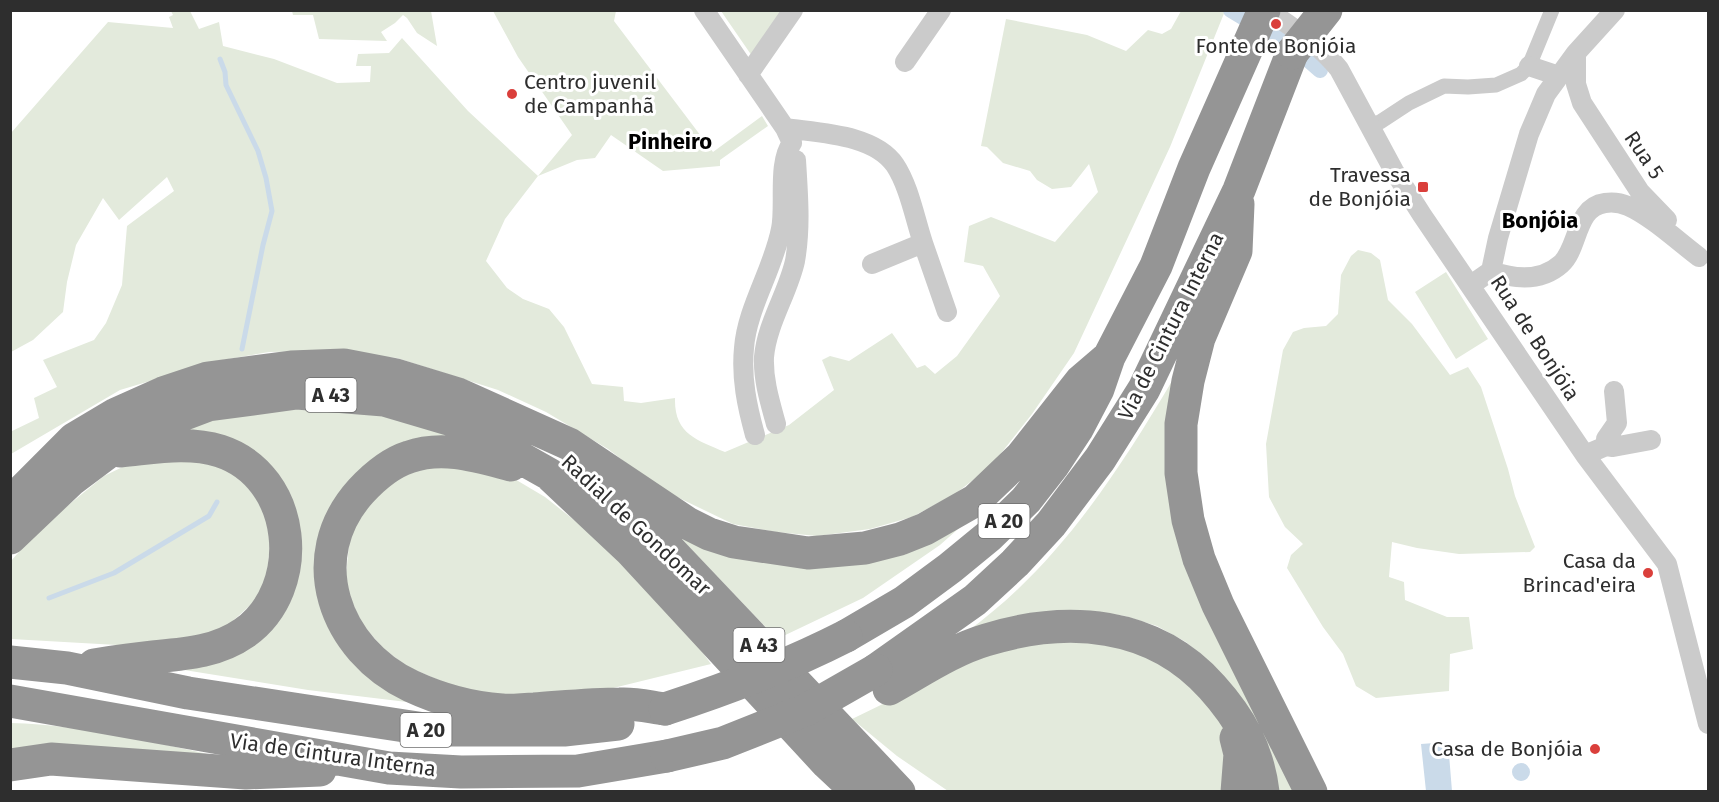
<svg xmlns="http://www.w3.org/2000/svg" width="1719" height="802" viewBox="0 0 1719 802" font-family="'Fira Sans',sans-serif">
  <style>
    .green { fill: #e3eadc }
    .water { fill: #cadae9 }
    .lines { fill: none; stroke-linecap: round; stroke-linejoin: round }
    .stream { stroke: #cadae9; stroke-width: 5 }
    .canal { stroke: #cadae9; stroke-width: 16 }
    .pedestrian { stroke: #cbcbcb; stroke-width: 15 }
    .minor { stroke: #cbcbcb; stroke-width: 20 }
    .motorway { stroke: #959595; stroke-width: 33 }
    .motorway-bridge { stroke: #959595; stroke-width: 33 }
    .poi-dot { fill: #da3f3b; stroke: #fff; stroke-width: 2 }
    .labels { text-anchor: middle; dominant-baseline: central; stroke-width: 6; stroke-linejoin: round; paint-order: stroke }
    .shield { fill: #fff; stroke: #6d6d6d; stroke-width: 1.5 }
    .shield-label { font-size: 20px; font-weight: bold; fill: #2e2e2e }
    .poi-label { font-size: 21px; fill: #2e2e2e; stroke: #fff; text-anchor: end }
    .street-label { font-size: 21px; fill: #2e2e2e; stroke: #fff }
    .neighbourhood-label { font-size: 22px; font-weight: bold; fill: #000; stroke: #fff }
  </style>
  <rect width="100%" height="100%" fill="#fff"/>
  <!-- green -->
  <path class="green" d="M171,11h19l9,18 20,-7 4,24 51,13 63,24 33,-1 1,-16h-15l2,-12 31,-1 13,-15 66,73 70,65 34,-41 -54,-78 -25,-46h123l-2,10 99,131 49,-36 6,10 -48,34v6l-57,5 -52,-36 -16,23 -18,2 -39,16 -33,43 -19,42 21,27 16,11 26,10 15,18 28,57 31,3 1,14 17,2 34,-5c-1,36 22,42 50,54l64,-27 45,-35 -12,-30 8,-4 19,5 43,-28 25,35 8,-3 10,9 22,-18 43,-60 -17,-30 -19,-4 5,-36 22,-9 64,25 43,-50 -9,-28 -18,23 -19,2 -15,-9 -7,-9 -27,-8 -16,-16 -6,-1 25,-127 81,16 39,16 22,-21 14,4 9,-5 10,-18h44l-55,136 -96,206 -42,61 -41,52 -36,28 -43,23 -42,12 -53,7 -41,-4 -43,-8 -58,-28 -33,-21 -34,-26 -62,-37 -48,-22 -101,-32 -74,-7 -54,1 -52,9 -97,29 -109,64 -1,-22 29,-14 -5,-20 23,-11 -14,-27 51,-20 12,-17 16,-38 5,-59 47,-35 -7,-14 -48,43 -16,-22 -27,47 -9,37 -4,30 -30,28 -22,12v-219l97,-111 65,6 -4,-11 4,-2z
    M292,11h139l6,35 -20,-13 -10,-15 -4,-3 -8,8 -14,9 6,9 -68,-2 -6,-24h-20z
    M721,11h63l-32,45z
    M1358,250l13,3 9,7 8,40 24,24 38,51 18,-8 13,20 27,82 7,27 20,51 -5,5 -71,2 -42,-6 -25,-6 -3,35 15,5 1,18 42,17h22l4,32 -23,5 -1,37 -73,7 -20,-12 -13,-32 -20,-27 -36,-59 4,-13 12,-11 -18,-17 -16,-30 -3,-53 17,-94 10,-18 11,-4 22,-2 12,-12 3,-39 10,-19z
    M1446,272l42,67 -32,20 -41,-67z
    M1172,381l4,82 129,328h-33l-33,-96 -25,-29 -28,-24 -29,-16 -32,-10 -33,-5 -127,22c90,-64 152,-159 207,-252z
    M274,404l110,4 83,33 -54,2 -91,128 93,132 -107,-13 -155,-25 123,-56 3,-120 -110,-57z
    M166,452l62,12 44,53 -6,74 -51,46 -80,9 -124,-7v-78l28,-32 65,-53 33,-16z
    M433,460l80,18 32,19 53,42 88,91 25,34 -106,26 -45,4h-63l-35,-4 -56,-24 -23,-18 -21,-24 -17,-38 5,-52 32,-49z
    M984,506l-44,39 -77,53 -86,41 -88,-92 -35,-39 128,48z
    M1084,635l84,24 60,71v62l-280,-1 -51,-35 -45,-37 142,-69z
    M11,723c75,2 150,21 224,37l-224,-5z"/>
  <!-- water -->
  <path class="water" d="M1448,742l4,49h-26l-5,-47z
    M1512 772a9 9 0 1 1 18 0a9 9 0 1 1-18 0Z"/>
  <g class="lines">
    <!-- stream -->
    <path class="stream" d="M220,59l5,13 1,13 32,66 8,27 6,33 -9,34 -21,104
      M49,598l65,-25 95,-57 8,-14"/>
    <!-- canal -->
    <path class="canal" d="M1231,10l65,39 24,21"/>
    <!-- pedestrian -->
    <path class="pedestrian" d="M1369,125l11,-3 29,-19 35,-17 24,1 28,-2 25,-11 8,-8 23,-56"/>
    <!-- minor -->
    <path class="minor" d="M704,10l81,118c34,5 89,6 110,37 14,21 20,54 28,78
      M1267,10c26,18 52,34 72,59l55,102 28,44 163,240 82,109 41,160
      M1576,53v31l6,19 58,89 27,28
      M905,62l36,-52
      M1529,66l30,10
      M748,75l45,-65
      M872,264l51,-21 24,69
      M1491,271c23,8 50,11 70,-7 18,-16 14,-57 44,-61 7,-1 16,0 23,3 23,10 51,36 71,51
      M1471,285l20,-14 7,-33 31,-104 17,-40 30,-41 39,-43
      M776,424c-6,-22 -13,-44 -12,-67 3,-34 24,-64 31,-96 6,-34 3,-67 1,-101
      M755,435c-8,-29 -14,-57 -11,-87 3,-40 29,-78 37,-119 5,-24 -4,-66 11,-86l-7,-15
      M1606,446l7,1 38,-7
      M1585,455l21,-9v-7l11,-16 -3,-32"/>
    <!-- motorway -->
    <path class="motorway" d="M1238,204l-2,47 -37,87 -11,43 -7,43v49l7,47 11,39 19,46 93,187
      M511,465c-34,-9 -68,-20 -102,-8 -19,6 -35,20 -48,34 -60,66 -27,159 50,195 28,13 60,22 91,24 11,1 22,-1 32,-1 29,-2 57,-5 86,-5 15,-1 30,3 45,5
      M588,478l75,65 236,249
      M10,503l64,-64 42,-25 47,-21 45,-15 83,-11 53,-2 52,10 62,19 111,50 118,79 22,11 25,8 74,11 57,-5 35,-9 25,-10 51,-29 45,-43 60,-76 28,-24
      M10,538l61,-58 36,-27 39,-23 25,-11 37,-14 89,-12 87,7 71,21 94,53 82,77 196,212 31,29
      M846,636l58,-34 46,-34 39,-32 37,-36 28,-36 23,-35 21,-40 11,-32 47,-91 38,-98 70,-158
      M10,662l57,6 121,25 243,37h133l54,-6
      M94,665c19,-3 39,-6 59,-8 32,-3 64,-5 91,-24 64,-45 53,-157 -24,-182 -33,-10 -66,-3 -100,0
      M876,670l99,-70 40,-37 36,-39 49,-65 44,-70 95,-199 53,-137
      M889,689c31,-17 63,-39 97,-49 81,-25 167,-19 226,47 28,31 46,63 51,105
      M10,701l379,67 72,4 117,-1 89,-15
      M1236,738l4,16 -3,38
      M10,765l41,-6 195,14 74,-3"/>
    <!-- motorway-bridge -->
    <path class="motorway-bridge" d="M1292,53l34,-43
      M665,709c62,-20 122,-43 181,-73
      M667,756l56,-13 83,-33 70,-40"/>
  </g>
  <!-- markers -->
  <g class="poi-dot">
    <circle cx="1276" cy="24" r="6"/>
    <circle cx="512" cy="94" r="6"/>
    <rect x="1417" y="181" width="12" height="12" rx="3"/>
    <circle cx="1648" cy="573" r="6"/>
    <circle cx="1595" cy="749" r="6"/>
  </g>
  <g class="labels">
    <!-- shield labels -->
    <g class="shield">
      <rect x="305.5" y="378" width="51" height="34" rx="4.5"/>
      <rect x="978.5" y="504" width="51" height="34" rx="4.5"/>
      <rect x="733.5" y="628" width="51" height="34" rx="4.5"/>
      <rect x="400.5" y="713" width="51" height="34" rx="4.5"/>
    </g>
    <g class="shield-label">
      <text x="331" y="395">A 43</text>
      <text x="1004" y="521">A 20</text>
      <text x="759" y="645">A 43</text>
      <text x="426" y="730">A 20</text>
    </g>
    <!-- poi labels -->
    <g class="poi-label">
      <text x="1276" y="46" text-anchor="middle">Fonte de Bonjóia</text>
      <text x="524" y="82" text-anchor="start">Centro juvenil<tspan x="524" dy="24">de Campanhã</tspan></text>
      <text x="1411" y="175">Travessa<tspan x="1411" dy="24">de Bonjóia</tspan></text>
      <text x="1636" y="561">Casa da<tspan x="1636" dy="24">Brincad'eira</tspan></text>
      <text x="1583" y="749">Casa de Bonjóia</text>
    </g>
    <!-- street labels -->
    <g class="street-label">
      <text transform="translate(1644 155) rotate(56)">Rua 5</text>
      <text transform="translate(1171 326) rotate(-63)">Via de Cintura Interna</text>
      <text transform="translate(1535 338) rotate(57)">Rua de Bonjóia</text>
      <text transform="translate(636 525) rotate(43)">Radial de Gondomar</text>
      <text transform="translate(333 755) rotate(8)">Via de Cintura Interna</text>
    </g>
    <!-- neighbourhood labels -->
    <g class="neighbourhood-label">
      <text x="670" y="141">Pinheiro</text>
      <text x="1540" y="220">Bonjóia</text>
    </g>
  </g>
  <!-- border -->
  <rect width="1719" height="802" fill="none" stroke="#2e2e2e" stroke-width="24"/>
</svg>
